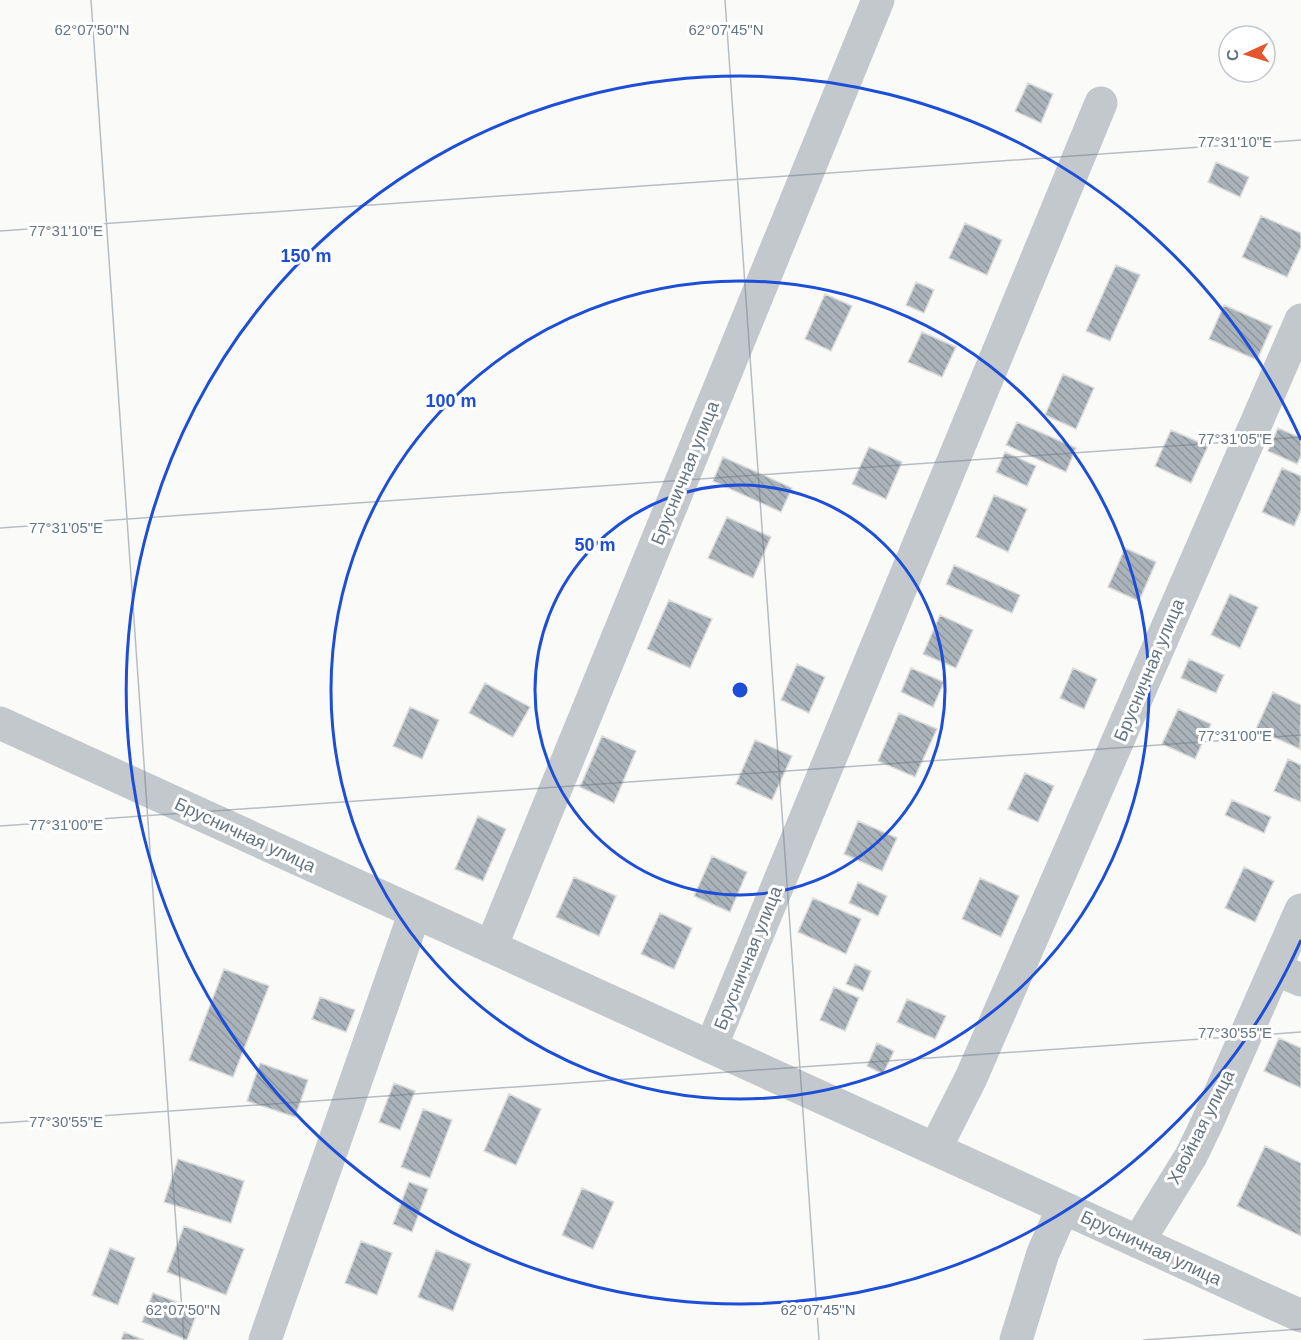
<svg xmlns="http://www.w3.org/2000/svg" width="1301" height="1340" viewBox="0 0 1301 1340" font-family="Arial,sans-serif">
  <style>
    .building { fill: url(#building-back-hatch); stroke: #dcdcda; stroke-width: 1.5 }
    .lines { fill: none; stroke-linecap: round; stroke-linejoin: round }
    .minor { stroke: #c3c8cc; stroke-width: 33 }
    .ticks { fill: none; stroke: #657683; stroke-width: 1.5; stroke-opacity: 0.45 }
    .ring { fill: none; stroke: #1d4ed8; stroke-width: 3 }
    .labels { text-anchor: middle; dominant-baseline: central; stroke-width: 6; stroke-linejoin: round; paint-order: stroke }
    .street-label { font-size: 18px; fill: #657683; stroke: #fff }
    .ticks-label { font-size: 15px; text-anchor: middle; fill: #657683; stroke: #fff; stroke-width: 6; stroke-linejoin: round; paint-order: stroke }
    .centre { fill: #1d4ed8; stroke: #fff; stroke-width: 3 }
    .ring-label { font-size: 18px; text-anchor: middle; font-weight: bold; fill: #1d4ed8; stroke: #fff; stroke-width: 6; stroke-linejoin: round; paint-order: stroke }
  </style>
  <defs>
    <pattern id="building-back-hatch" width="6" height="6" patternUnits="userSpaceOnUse" patternTransform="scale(1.5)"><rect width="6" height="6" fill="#aab3b9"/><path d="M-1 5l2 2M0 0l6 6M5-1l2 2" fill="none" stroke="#8e969c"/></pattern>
  </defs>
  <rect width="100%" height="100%" fill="#fafaf8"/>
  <!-- building -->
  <path class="building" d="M1028,83l25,11 -12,29 -26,-12z
    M1216,162l33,15 -9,20 -32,-15z
    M1261,216l40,17v14l-14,30 -45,-20z
    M965,223l37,17 -15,35 -38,-17z
    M1116,265l24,10 -30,66 -24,-10z
    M916,282l18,8 -10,23 -18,-8z
    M825,294l27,12 -21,45 -26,-12z
    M1224,305l48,21 -15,34 -48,-21z
    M922,332l34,15 -14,30 -34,-15z
    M1063,374l31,14 -18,41 -31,-14z
    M1017,422l59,26 -10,24 -60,-27z
    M1278,428l23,10v18l-4,8 -29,-13z
    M1171,430l37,16 -17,37 -36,-17z
    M869,447l33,15 -16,37 -34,-15z
    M1005,452l31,14 -9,20 -31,-14z
    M723,457l69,31 -11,24 -68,-31z
    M1282,468l19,8v34l-7,16 -32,-14z
    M994,495l33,14 -19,43 -32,-15z
    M727,517l44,20 -18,41 -45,-20z
    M1125,548l31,14 -17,39 -31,-14z
    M954,565l66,30 -8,18 -66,-29z
    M1230,594l28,13 -18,41 -29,-13z
    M669,600l43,19 -22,49 -43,-19z
    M940,615l33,15 -17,38 -33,-14z
    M1189,659l35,16 -8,18 -35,-15z
    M797,664l28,13 -16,36 -28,-13z
    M911,668l33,14 -11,25 -32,-15z
    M1073,668l24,11 -13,30 -24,-11z
    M485,683l45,24 -17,30 -44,-24z
    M1273,692l28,13 -1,44 -44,-20z
    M410,707l29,13 -17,39 -29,-13z
    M1178,709l33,15 -16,35 -33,-15z
    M899,713l38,16 -22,48 -37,-16z
    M602,736l34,15 -22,52 -34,-16z
    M755,740l37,16 -20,44 -36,-16z
    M1288,759l13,6v37l-27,-11z
    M1025,773l29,13 -16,36 -30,-13z
    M1232,800l39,17 -7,16 -39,-18z
    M478,816l28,13 -23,52 -28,-12z
    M858,821l39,17 -15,33 -38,-17z
    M712,856l35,16 -17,40 -36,-16z
    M1244,867l30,14 -19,41 -30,-14z
    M574,877l42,19 -17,40 -43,-19z
    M980,878l39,18 -18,41 -39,-18z
    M858,882l29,14 -9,20 -29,-13z
    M813,898l48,21 -15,35 -48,-22z
    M660,913l32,15 -18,41 -33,-15z
    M855,964l16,7 -8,20 -17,-7z
    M224,969l45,17 -36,91 -44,-17z
    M834,987l25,11 -14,33 -25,-11z
    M320,997l35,13 -9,22 -34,-13z
    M907,999l39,17 -11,23 -38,-17z
    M1279,1038l22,10v40l-37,-17z
    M877,1043l17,8 -11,23 -16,-8z
    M260,1063l48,17 -13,37 -48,-16z
    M394,1083l21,8 -15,39 -21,-8z
    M509,1094l32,15 -25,56 -32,-14z
    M423,1109l29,11 -22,58 -29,-11z
    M1265,1146l36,17v73l-64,-30z
    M178,1159l66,22 -13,42 -67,-21z
    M409,1182l19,7 -16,43 -19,-8z
    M582,1188l32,14 -21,47 -31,-14z
    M184,1226l60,23 -18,46 -59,-23z
    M361,1241l31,12 -15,42 -32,-12z
    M110,1248l25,10 -17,47 -26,-10z
    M436,1250l35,14 -18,47 -35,-14z
    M153,1293l45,17 -11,30 -45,-18z
    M124,1332l20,8h-23z"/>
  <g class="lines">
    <!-- minor -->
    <path class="minor" d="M0,723l1301,593
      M491,947l387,-947
      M1275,969l26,11
      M711,1047l390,-944
      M935,1149l36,-71 330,-758
      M1138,1242l53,-86 16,-33 94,-213
      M265,1340l150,-428
      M1016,1340l27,-87 20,-45"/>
  </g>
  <!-- ticks -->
  <path class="ticks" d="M91,0l93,1340M725,0l94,1340M0,231l1301,-91M0,528l1301,-91M0,826l1301,-91M0,1123l1301,-91M1143,1340l158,-11"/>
  <!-- distance rings -->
  <g class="ring">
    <circle cx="740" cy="690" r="205"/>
    <circle cx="740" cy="690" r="409"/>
    <path d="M1301 940A614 614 0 1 1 1301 440"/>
  </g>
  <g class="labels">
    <!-- street labels -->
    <g class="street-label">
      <text transform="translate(685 473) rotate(-68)">Брусничная улица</text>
      <text transform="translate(1149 670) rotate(-67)">Брусничная улица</text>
      <text transform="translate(245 835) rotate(25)">Брусничная улица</text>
      <text transform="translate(748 958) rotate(-68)">Брусничная улица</text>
      <text transform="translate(1201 1127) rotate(-63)">Хвойная улица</text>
      <text transform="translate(1151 1248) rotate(25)">Брусничная улица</text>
    </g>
  </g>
  <g class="ticks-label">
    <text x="92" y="35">62°07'50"N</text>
    <text x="726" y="35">62°07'45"N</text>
    <text x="1235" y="147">77°31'10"E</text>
    <text x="66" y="236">77°31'10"E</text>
    <text x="1235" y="444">77°31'05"E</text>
    <text x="66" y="533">77°31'05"E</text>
    <text x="1235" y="741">77°31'00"E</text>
    <text x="66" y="830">77°31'00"E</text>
    <text x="1235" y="1038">77°30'55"E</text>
    <text x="66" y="1127">77°30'55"E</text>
    <text x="183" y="1315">62°07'50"N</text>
    <text x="818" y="1315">62°07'45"N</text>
  </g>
  <circle cx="740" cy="690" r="9" class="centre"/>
  <g class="ring-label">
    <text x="306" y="262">150 m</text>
    <text x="451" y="407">100 m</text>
    <text x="595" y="551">50 m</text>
  </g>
  <!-- north arrow -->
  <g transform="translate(1247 54) rotate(266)"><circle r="28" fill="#ffffff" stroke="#c1c8cd" stroke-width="1.5"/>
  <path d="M0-4.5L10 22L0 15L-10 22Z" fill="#e4572e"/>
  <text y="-9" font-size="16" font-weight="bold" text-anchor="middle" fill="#657683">С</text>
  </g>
</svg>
